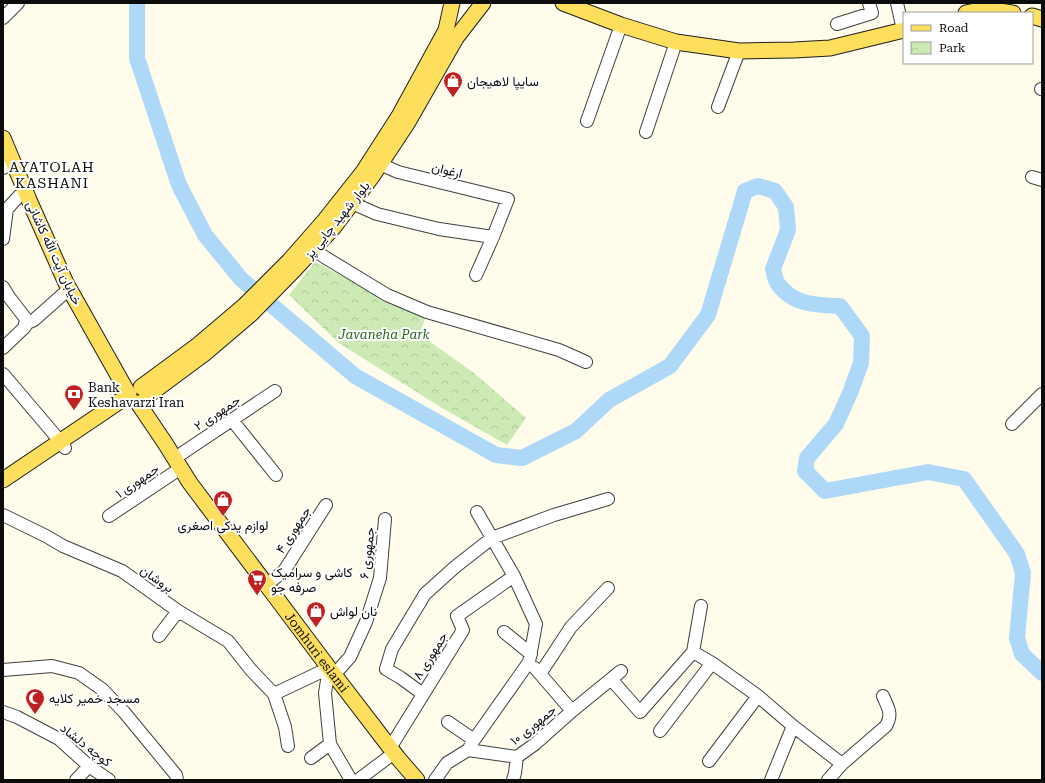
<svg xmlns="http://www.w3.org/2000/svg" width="1045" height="783" viewBox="0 0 1045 783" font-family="'Roboto Serif',Vazirmatn,serif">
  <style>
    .park { fill: url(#park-crowns) }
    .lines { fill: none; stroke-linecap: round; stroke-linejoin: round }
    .river { stroke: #aed8f8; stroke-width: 16 }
    .minor-casing { stroke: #3f3f3f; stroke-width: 14 }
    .major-casing { stroke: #1d1d1d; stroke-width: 17 }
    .minor { stroke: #fff; stroke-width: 12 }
    .major { stroke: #fddf5d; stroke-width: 15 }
    .labels { text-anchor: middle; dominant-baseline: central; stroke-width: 4; stroke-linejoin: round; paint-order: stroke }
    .poi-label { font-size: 13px; fill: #0c0c0c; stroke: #fff; text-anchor: start }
    .street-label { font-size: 13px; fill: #0c0c0c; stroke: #fff }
    .park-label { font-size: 13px; font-style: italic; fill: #26651b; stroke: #fff }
    .neighbourhood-label { font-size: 14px; letter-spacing: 1px; fill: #0c0c0c; stroke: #fff }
  </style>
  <defs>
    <pattern id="park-crowns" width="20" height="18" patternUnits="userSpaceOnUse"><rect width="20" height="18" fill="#cdeab4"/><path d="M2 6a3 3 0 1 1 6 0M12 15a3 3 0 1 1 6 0" fill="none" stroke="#afc89a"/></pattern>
  </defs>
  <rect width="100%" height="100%" fill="#fffceb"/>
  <!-- park -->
  <path class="park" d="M315,262l110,57 -6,15 55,39 52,45 -19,27 -65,-37 -103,-65 -50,-48z"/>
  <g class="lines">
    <!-- river -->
    <path class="river" d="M137,3v55l42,127 26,50 36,44 114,97 141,79 26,3 54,-27 33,-31 61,-34 38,-51 37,-124 13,-5 17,5 11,16 2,23 -15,39c1,5 2,11 5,15 15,21 38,21 62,22l22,30 -1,27 -11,30 -14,31 -29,34 -2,13 20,20 103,-19 36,7 53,75 6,19 -6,65 5,16 20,19"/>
    <defs>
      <path id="minor" d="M897,3l6,27
        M3,18l15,-15
        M837,24l35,-11 -3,-10
        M1041,89h1
        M718,107l21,-56
        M587,121l34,-96
        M646,132l30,-90
        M380,164l18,8 110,27 -15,38 -17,38
        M3,168l10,-5
        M1032,177l10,3
        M352,203l25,11 62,15 54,8
        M3,239l4,-30 12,-13 7,-3
        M313,250l74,45 40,17 132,38 27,12
        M3,287l6,10 17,22 -1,8 -22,21
        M25,324l9,-4 35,-31
        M3,374l57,67 5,7
        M232,420l44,55
        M1012,424l30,-30
        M175,458l100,-67
        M3,515l43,21 17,10 59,25 56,40 50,30 23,29 23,24 11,33 3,19
        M109,516l72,-48
        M266,585l18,-14 42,-66
        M504,632l27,22
        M159,636l19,-25
        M693,652l19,11 46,33 35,30 49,38
        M329,668l-4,25 5,51 21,36
        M535,668l37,43
        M3,670l49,-4 27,7 24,17 21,22 52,63 1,5
        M540,674l31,-47 37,-39
        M334,675l16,-18 16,-35 14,-44 5,-59
        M611,679l29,33 53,-60 8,-46
        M274,694l55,-26
        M423,694l-22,-16 -15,-9 6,-20 33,-55 30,-27 37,-29 62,-23 54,-16
        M3,712l14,5 42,22 30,27 20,14
        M448,722l26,18
        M660,731l52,-68
        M390,748l73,-118 -6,-14 57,-40
        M468,750l6,-10 55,-78 7,-38 -22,-48 -37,-64
        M311,758l19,-14
        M709,761l49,-65
        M76,780l13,-14
        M358,780l36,-27
        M435,780l12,-17 21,-13 49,7 18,-13 37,-33 49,-40
        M513,780l2,-7 2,-16
        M771,780l22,-54
        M828,780l14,-16 44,-38c7,-12 2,-18 -3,-30"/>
      <g id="major">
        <path d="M563,3l58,22 55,17 63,9 55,-1 36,-2 74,-18"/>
        <path d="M966,13c15,-4 32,-3 47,0"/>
        <path d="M1032,16l10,3"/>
        <path d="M3,138l26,62 37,83 63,112 -126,85"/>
        <path d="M141,387l57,-42 46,-39 45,-45 36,-41 38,-48 36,-56 47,-86 6,-27"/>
        <path d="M146,397l58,-43 47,-40 45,-46 38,-41 37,-49 37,-56 48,-84 27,-35"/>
        <path id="s1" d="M138,403l27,40 25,40 139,185 69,90 19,22"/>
      </g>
    </defs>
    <!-- minor casing -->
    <use href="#minor" class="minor-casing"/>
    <!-- major casing -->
    <use href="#major" class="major-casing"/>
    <!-- minor -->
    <use href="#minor" class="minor"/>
    <!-- major -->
    <use href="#major" class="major"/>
  </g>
  <!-- icons -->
  <defs>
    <symbol id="shop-pin" viewBox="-11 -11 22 30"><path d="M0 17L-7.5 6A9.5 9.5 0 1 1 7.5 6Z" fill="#c02120" stroke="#fff"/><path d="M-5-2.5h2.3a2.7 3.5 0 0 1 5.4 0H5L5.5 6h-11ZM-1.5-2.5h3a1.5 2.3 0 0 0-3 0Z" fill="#fff"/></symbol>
    <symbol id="bank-pin" viewBox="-11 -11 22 30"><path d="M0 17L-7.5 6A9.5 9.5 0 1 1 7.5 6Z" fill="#c02120" stroke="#fff"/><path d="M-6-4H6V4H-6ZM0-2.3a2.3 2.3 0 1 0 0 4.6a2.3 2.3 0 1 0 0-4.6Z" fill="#fff"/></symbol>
    <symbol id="supermarket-pin" viewBox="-11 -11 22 30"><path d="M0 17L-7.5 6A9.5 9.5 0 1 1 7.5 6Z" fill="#c02120" stroke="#fff"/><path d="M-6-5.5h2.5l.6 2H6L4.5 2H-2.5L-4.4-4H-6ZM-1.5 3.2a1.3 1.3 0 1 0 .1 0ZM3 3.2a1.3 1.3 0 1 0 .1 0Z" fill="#fff"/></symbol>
    <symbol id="mosque-pin" viewBox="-11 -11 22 30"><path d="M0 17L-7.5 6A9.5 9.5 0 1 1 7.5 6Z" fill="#c02120" stroke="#fff"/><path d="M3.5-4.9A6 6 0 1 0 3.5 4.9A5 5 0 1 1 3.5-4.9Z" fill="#fff"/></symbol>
  </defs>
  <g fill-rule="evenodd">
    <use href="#shop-pin" x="442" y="70" width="22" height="30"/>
    <use href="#bank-pin" x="63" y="383" width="22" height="30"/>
    <use href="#shop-pin" x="212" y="489" width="22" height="30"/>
    <use href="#supermarket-pin" x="246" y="568" width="22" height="30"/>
    <use href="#shop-pin" x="305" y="600" width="22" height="30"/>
    <use href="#mosque-pin" x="24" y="687" width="22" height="30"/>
  </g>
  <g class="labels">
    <!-- poi labels -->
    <g class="poi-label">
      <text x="467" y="81">سایپا لاهیجان</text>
      <text x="88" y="387">Bank<tspan x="88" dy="15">Keshavarzi Iran</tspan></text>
      <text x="223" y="525" text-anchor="middle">لوازم یدکی اصغری</text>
      <text x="271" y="572">کاشی و سرامیک<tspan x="271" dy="15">صرفه جو</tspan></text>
      <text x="330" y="611">نان لواش</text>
      <text x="49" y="698">مسجد خمیر کلایه</text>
    </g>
    <!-- street labels -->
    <g class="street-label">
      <text transform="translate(447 170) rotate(14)">ارغوان</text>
      <text transform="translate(337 220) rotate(-51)">بلوار شهید چایی پز</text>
      <text transform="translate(54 253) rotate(65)">خیابان آیت الله کاشانی</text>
      <text transform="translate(217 413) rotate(-34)">جمهوری ۲</text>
      <text transform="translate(137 481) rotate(-34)">جمهوری ۱</text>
      <text transform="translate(293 530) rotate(-57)">جمهوری ۴</text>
      <text transform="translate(367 553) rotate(-83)">جمهوری ۶</text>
      <text transform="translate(157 579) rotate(35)">بروشان</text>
      <text stroke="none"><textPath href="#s1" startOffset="307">Jomhuri eslami</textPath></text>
      <text transform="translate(430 656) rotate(-58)">جمهوری ۸</text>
      <text transform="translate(533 725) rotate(-39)">جمهوری ۱۰</text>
      <text transform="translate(86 745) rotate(38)">کوچه دلشاد</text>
    </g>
    <!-- park labels -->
    <g class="park-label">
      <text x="384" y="334">Javaneha Park</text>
    </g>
    <!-- neighbourhood labels -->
    <g class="neighbourhood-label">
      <text x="52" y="167">AYATOLAH<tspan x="52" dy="16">KASHANI</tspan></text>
    </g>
  </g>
  <!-- border -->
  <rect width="1045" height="783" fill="none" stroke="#0c0c0c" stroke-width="8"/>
  <!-- legend -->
  <rect x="903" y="12" width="130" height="52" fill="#ffffff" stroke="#9e9e9e"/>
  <rect x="911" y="25" width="20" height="6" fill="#fddf5d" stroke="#9e9e9e"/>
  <text x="939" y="32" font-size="12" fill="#0c0c0c">Road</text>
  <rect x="911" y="42" width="20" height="12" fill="url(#park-crowns)" stroke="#9e9e9e"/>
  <text x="939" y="52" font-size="12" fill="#0c0c0c">Park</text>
</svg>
